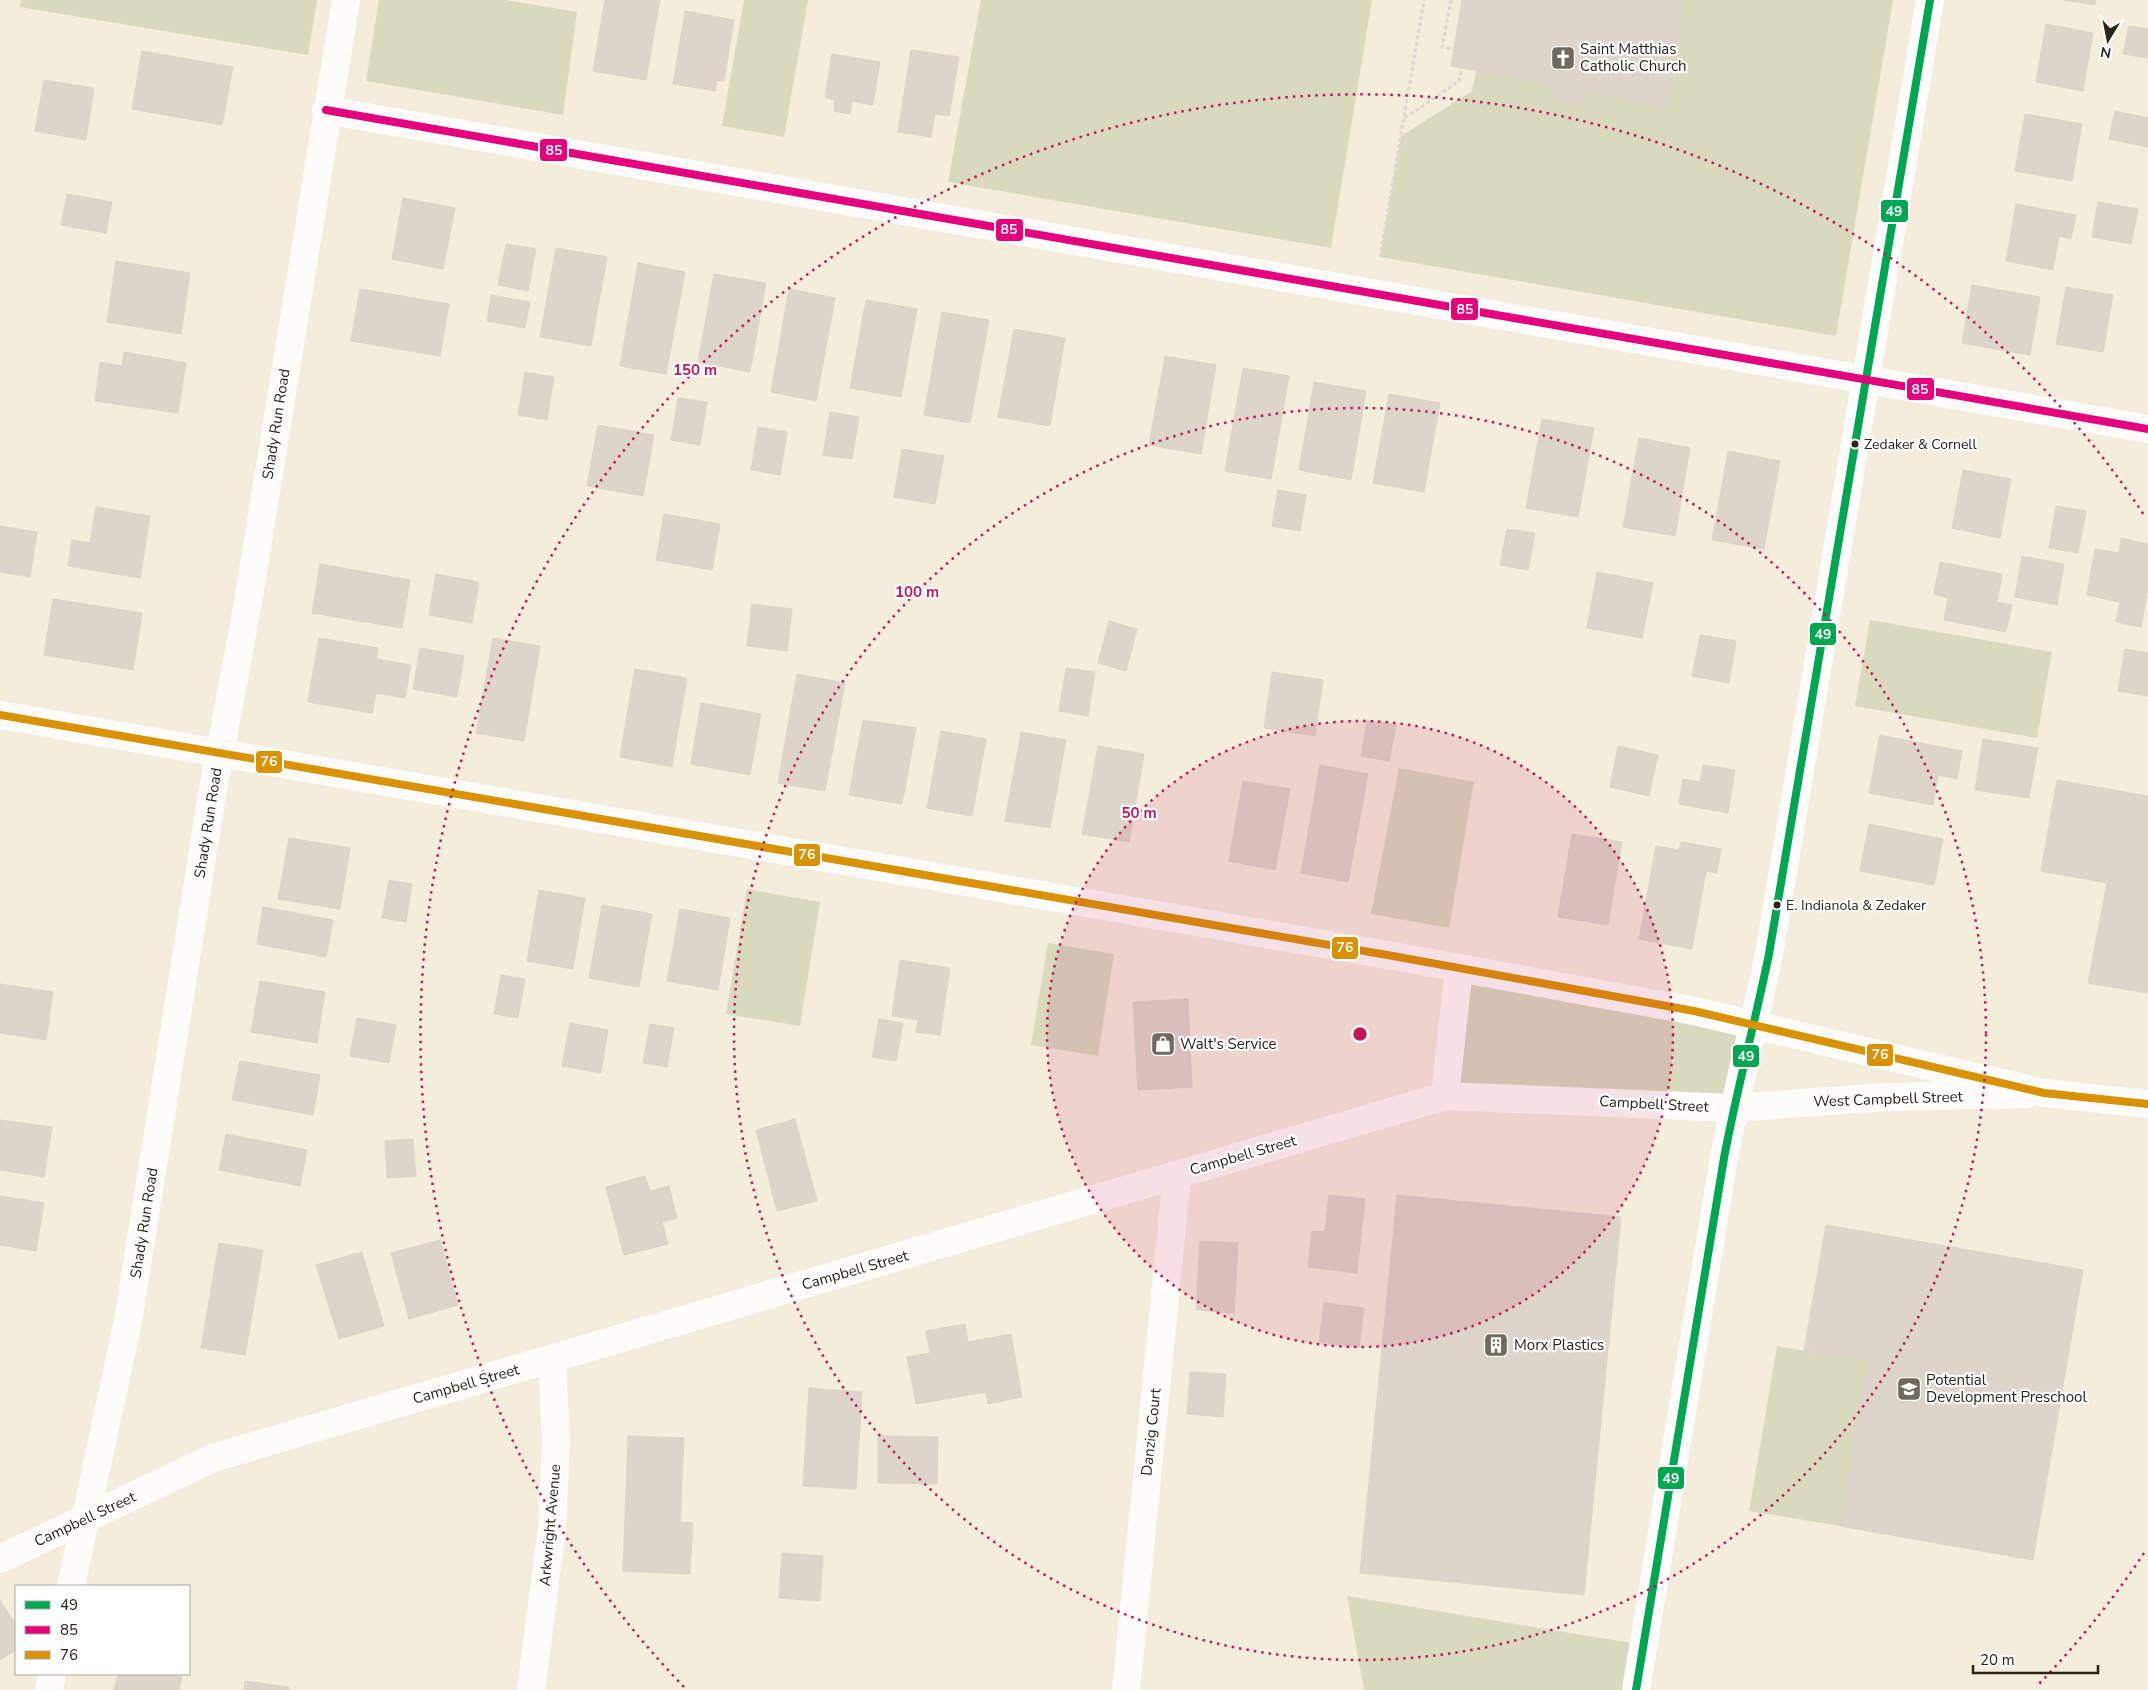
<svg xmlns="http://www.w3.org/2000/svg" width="2148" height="1690" viewBox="0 0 2148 1690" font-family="'Nunito Sans',sans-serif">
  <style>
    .green { fill: #d8d9bd }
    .building { fill: #ddd5ca; stroke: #dcd3c8 }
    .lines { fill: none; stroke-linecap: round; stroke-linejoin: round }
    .path { stroke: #dad9d4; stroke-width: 3; stroke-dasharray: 4 2.5; stroke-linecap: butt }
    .street { stroke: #fdfcfa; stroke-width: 28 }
    .secondary { stroke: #fdfcfa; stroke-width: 28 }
    .bus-1-casing { stroke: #fff; stroke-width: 11 }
    .bus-2-casing { stroke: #fff; stroke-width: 11 }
    .bus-3-casing { stroke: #fff; stroke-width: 11 }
    .bus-1 { stroke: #00a651; stroke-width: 8 }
    .bus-2 { stroke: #e5007d; stroke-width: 8 }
    .bus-3 { stroke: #d89204; stroke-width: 8 }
    .ring { fill: none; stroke: #c2185b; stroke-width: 2.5; stroke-dasharray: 2.5 5 }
    .bus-dot { fill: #282418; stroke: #fff; stroke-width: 2 }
    .labels { text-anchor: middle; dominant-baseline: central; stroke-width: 4.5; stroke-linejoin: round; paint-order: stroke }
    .bus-label { font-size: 14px; fill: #282418; stroke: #fff; text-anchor: start }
    .poi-label { font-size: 15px; fill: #282418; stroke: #fff; text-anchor: start }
    .street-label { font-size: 15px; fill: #282418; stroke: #fff }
    .centre { fill: #c2185b; stroke: #fff; stroke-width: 2.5 }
    .ring-label { font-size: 15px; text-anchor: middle; font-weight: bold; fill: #c2185b; stroke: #fff; stroke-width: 4.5; stroke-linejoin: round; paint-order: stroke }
    .line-badge { stroke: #fff; stroke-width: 2 }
    .badge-label { font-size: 14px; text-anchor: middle; font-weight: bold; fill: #fff }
  </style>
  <rect width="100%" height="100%" fill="#f4eddc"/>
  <!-- green -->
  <path class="green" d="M21,0h296l-9,55 -288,-48z
    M379,0h126l72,12 -14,103 -197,-34z
    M744,0h64l-24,137 -62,-11z
    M981,0h391l-41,248 -383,-66z
    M1683,0h210l-57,336 -456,-79 21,-121 71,-45 4,-20 79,15 -2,15 27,5 3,-16 83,18z
    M1870,620l182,32 -15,86 -182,-32z
    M1399,768l75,14 -25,146 -78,-14z
    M747,889l73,13 -20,124 -74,-12z
    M1048,943l66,11 -16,102 -67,-11z
    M1459,968l296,56 -20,73 -290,-1z
    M1777,1346l91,15 -28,165 -91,-15z
    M1347,1596l296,49 -7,45h-272z"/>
  <!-- building -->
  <path class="building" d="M605,0h55l-14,80 -53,-9z
    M1462,0h221l-17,108 -83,-18 -3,16 -27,-5 2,-15 -104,-20z
    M2064,0h32l-1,5z
    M685,11l49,9 -10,61 -7,-1 -2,11 -42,-7z
    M2046,24l47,9 -10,58 -47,-9z
    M2129,26l19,3v29l-25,-4z
    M911,50l48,7 -10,59 -14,-2 -4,23 -33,-5z
    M142,51l91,16 -11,58 -90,-16z
    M832,54l48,8 -7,43 -21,-4 -2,13 -16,-3 1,-11 -10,-2z
    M44,80l50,8 -8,52 -51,-9z
    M2115,111l33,7v29l-39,-8z
    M2025,114l57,10 -10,57 -57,-10z
    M67,194l45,8 -6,31 -45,-8z
    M403,198l52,10 -12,61 -51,-10z
    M2098,202l40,7 -7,35 -39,-7z
    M2016,204l60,11 -5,24 -12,-3 -6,34 -47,-9z
    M506,244l30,5 -8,42 -30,-6z
    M556,248l51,9 -16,89 -51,-9z
    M116,261l74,12 -9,61 -74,-12z
    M638,263l47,9 -19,102 -46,-8z
    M714,274l52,9 -16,89 -52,-10z
    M1972,285l68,12 -10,58 -68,-12z
    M2066,287l47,8 -10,57 -47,-8z
    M360,289l89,15 -9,52 -89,-15z
    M789,289l46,9 -19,103 -45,-9z
    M491,295l39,7 -5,26 -38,-7z
    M866,300l51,9 -16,88 -51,-9z
    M942,312l47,8 -19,103 -46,-8z
    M1014,329l51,9 -15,88 -52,-9z
    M124,352l62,11 -8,50 -83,-12 5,-39 22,4z
    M1165,356l51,9 -15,89 -52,-9z
    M1243,368l46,8 -18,103 -46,-8z
    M525,372l29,5 -7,43 -29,-5z
    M1314,382l52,9 -15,89 -52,-10z
    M1389,394l51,9 -16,89 -51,-9z
    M678,398l29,4 -7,43 -29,-5z
    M830,412l29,5 -7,42 -29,-4z
    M1542,419l52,9 -16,89 -52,-9z
    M598,425l56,10 -11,61 -56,-10z
    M758,427l29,5 -7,43 -29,-5z
    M1639,438l51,10 -15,88 -52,-9z
    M902,449l42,7 -9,48 -41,-7z
    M1728,451l52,10 -16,88 -52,-9z
    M1963,470l48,9 -11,59 -48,-10z
    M1278,490l28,5 -6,36 -28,-5z
    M2056,506l30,5 -8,42 -29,-5z
    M96,507l54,9 -10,62 -72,-12 4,-26 18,3z
    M664,514l56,10 -8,46 -56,-10z
    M0,526l37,6 -7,45 -30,-5z
    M1507,529l28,4 -7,37 -28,-5z
    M2121,538l27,6v43l-7,40 -25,-5 4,-20 -33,-7 8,-46 24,4z
    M2022,556l42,8 -7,41 -42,-8z
    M1940,562l62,12 -5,28 15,3 -6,27 -62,-12 4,-22 -14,-4z
    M320,564l90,16 -8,48 -90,-15z
    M1597,572l56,11 -11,55 -55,-10z
    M436,574l43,8 -7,41 -43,-8z
    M53,599l89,14 -9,57 -89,-15z
    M752,604l40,5 -5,42 -40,-5z
    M1109,621l28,8 -11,42 -28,-8z
    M1700,635l36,6 -7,42 -37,-7z
    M319,638l59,10 -2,11 35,6 -6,33 -29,-5 -4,20 -64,-11z
    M493,638l47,8 -16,95 -48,-8z
    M420,648l44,8 -7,41 -44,-8z
    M2125,649l23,4v43l-30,-5z
    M1066,668l29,4 -7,44 -29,-5z
    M635,669l52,9 -15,89 -52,-10z
    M1272,672l51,8 -8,56 -51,-8z
    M797,674l48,9 -20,108 -47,-8z
    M701,703l60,11 -11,61 -59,-11z
    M863,720l53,8 -14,76 -53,-9z
    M1367,720l29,5 -7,36 -28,-5z
    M941,731l45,8 -14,77 -45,-8z
    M1021,732l45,8 -16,88 -45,-7z
    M1880,735l82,16 -5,28 -19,-4 -5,30 -64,-12z
    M1983,739l55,9 -9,50 -54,-8z
    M1098,746l46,8 -15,88 -47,-8z
    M1618,746l40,9 -9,41 -39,-9z
    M1320,765l48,9 -20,108 -47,-9z
    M1703,765l32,5 -7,43 -49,-9 4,-25 17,3z
    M2057,780l91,16v197l-60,-10 19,-100 -66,-12z
    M1243,781l47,8 -15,81 -46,-9z
    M1869,824l74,15 -9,46 -74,-14z
    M1572,834l50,8 -14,83 -50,-8z
    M289,838l61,10 -10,61 -62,-10z
    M1681,842l40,7 -4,24 -11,-2 -14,78 -53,-10 17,-93 23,4z
    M389,880l23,4 -6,38 -24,-4z
    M539,890l46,8 -12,71 -46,-8z
    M602,905l50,9 -13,73 -50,-9z
    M263,907l70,13 -7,37 -69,-13z
    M680,909l50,9 -12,72 -51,-9z
    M900,960l50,8 -10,67 -24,-3 2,-12 -26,-4z
    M501,975l24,4 -7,39 -24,-4z
    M260,981l65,11 -8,51 -66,-11z
    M0,984l53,8 -7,48 -46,-7z
    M1188,999l4,88 -54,3 -5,-88z
    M357,1018l39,7 -7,38 -39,-7z
    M879,1019l24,4 -7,38 -24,-4z
    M570,1023l38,7 -7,43 -39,-7z
    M650,1024l24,4 -7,39 -24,-4z
    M240,1061l80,14 -7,40 -81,-15z
    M795,1119l22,82 -40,10 -21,-81z
    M0,1120l52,7 -8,50 -44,-7z
    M226,1134l81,16 -7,36 -81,-16z
    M413,1139l3,37 -29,2 -2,-37z
    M645,1176l5,15 19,-5 8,32 -15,4 6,22 -44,11 -18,-68z
    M1329,1195l36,4 -8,74 -49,-6 4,-36 13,1z
    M1397,1195l224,22 -37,378 -224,-22z
    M0,1196l44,7 -8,48 -36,-6z
    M1826,1225l257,45 -50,290 -193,-34 28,-165 -64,-11z
    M440,1240l18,65 -49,14 -18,-66z
    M1200,1241l38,2 -4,70 -38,-3z
    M219,1243l44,7 -18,105 -44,-7z
    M362,1252l22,74 -45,13 -23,-74z
    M1324,1303l40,5 -5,39 -40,-5z
    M965,1324l3,18 43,-8 11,63 -34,7 -2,-12 -70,12 -9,-47 23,-4 -4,-22z
    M1190,1372l36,2 -3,43 -36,-3z
    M809,1388l53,4 -6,97 -53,-3z
    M628,1436l56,2 -4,84 13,1 -3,51 -67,-3z
    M878,1436l60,1 -1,47 -59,-1z
    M782,1553l41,3 -3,45 -41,-3z
    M0,1600l16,25v25l-16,10z
    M118,1674h50l14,3 -3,13h-65z
    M245,1681l44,6v3h-45z"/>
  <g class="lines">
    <!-- path -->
    <path class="path" d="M1451,0l-9,47 12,2
      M1405,118l54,-37 3,-13
      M1380,257l44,-257"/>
    <!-- street -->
    <path class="street" d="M326,110l1822,319
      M1445,1096l14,-128
      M0,1559l213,-101 1232,-362 288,12 153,-11 141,-3
      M531,1690l21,-162 4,-85 -4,-84
      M1126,1690l51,-515
      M1636,1690l88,-532c13,-69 31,-136 45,-204l161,-954"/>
    <!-- secondary -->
    <path class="secondary" d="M0,715l1393,241 301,55 350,82 104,11
      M71,1586l57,-265 84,-526 35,-187 99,-608
      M49,1690l3,-16"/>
    <defs>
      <path id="bus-1" d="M1636,1690l88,-532c13,-69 31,-136 45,-204l161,-954"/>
      <path id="bus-2" d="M326,110l1822,319"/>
      <path id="bus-3" d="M0,715l1393,241 301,55 350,82 104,11"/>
    </defs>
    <!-- bus-1 casing -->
    <use href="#bus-1" class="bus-1-casing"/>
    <!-- bus-2 casing -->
    <use href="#bus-2" class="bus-2-casing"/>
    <!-- bus-3 casing -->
    <use href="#bus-3" class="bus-3-casing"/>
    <!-- bus-1 -->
    <use href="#bus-1" class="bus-1"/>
    <!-- bus-2 -->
    <use href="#bus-2" class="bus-2"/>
    <!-- bus-3 -->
    <use href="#bus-3" class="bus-3"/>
  </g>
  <!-- distance rings -->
  <circle cx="1360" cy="1034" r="313" fill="#c2185b" fill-opacity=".12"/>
  <g class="ring">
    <circle cx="1360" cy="1034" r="313"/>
    <circle cx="1360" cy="1034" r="626"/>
    <path d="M2144 1553A940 940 0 0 1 2036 1687M684 1687A940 940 0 1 1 2144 515"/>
  </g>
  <!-- icons -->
  <defs>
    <symbol id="church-square" viewBox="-11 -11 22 22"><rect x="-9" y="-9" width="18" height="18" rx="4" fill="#6f6a5d" stroke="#fff"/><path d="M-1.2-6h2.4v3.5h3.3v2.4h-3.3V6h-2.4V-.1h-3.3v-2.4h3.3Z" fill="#fff"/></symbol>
    <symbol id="shop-square" viewBox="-11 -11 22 22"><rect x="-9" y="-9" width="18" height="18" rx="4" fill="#6f6a5d" stroke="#fff"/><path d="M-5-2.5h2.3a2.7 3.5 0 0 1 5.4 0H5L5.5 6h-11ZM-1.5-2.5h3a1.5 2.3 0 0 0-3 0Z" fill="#fff"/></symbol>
    <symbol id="building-square" viewBox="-11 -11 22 22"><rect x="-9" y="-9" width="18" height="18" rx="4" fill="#6f6a5d" stroke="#fff"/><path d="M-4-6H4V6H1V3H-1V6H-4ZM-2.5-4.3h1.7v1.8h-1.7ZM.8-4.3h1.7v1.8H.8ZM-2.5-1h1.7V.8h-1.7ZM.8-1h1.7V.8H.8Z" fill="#fff"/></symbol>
    <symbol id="school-square" viewBox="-11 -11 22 22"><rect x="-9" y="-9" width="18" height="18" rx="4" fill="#6f6a5d" stroke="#fff"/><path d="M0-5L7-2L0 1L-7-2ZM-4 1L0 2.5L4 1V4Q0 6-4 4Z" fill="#fff"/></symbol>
  </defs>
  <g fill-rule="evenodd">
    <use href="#church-square" x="1549" y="44" width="28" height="28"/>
    <use href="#shop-square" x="1149" y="1030" width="28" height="28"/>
    <use href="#building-square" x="1482" y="1331" width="28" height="28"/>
    <use href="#school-square" x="1895" y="1375" width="28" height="28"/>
  </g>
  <!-- markers -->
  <g class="bus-dot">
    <circle cx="1855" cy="444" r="4.5"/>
    <circle cx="1777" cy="905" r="4.5"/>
  </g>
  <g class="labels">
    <!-- bus labels -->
    <g class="bus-label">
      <text x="1864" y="444">Zedaker &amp; Cornell</text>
      <text x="1786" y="905">E. Indianola &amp; Zedaker</text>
    </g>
    <!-- poi labels -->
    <g class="poi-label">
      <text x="1580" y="49">Saint Matthias<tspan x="1580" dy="17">Catholic Church</tspan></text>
      <text x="1180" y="1044">Walt's Service</text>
      <text x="1514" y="1345">Morx Plastics</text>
      <text x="1926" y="1380">Potential<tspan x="1926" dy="17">Development Preschool</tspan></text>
    </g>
    <!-- street labels -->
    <g class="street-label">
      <text transform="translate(276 424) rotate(-81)">Shady Run Road</text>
      <text transform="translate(208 823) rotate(-81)">Shady Run Road</text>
      <text transform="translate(1888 1099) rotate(-2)">West Campbell Street</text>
      <text transform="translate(1654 1104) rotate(3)">Campbell Street</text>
      <text transform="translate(1243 1155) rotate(-16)">Campbell Street</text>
      <text transform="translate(144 1223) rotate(-81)">Shady Run Road</text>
      <text transform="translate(855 1270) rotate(-16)">Campbell Street</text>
      <text transform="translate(466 1384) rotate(-16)">Campbell Street</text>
      <text transform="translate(1151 1432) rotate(-84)">Danzig Court</text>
      <text transform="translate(85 1519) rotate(-25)">Campbell Street</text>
      <text transform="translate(550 1525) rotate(-85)">Arkwright Avenue</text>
    </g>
  </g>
  <circle cx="1360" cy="1034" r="8" class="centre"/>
  <g class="ring-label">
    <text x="695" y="375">150 m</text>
    <text x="917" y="597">100 m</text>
    <text x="1139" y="818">50 m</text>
  </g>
  <g class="line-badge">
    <rect x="539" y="138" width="29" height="24" rx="5" fill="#e5007d"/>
    <rect x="1880" y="199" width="29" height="24" rx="5" fill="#00a651"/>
    <rect x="995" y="218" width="29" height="24" rx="5" fill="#e5007d"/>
    <rect x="1450" y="297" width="29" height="24" rx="5" fill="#e5007d"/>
    <rect x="1906" y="377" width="29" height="24" rx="5" fill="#e5007d"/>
    <rect x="1809" y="622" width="28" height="24" rx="5" fill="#00a651"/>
    <rect x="255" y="750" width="28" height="24" rx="5" fill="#d89204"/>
    <rect x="793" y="843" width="28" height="24" rx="5" fill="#d89204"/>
    <rect x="1331" y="936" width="28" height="24" rx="5" fill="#d89204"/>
    <rect x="1866" y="1043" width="28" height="24" rx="5" fill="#d89204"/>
    <rect x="1732" y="1044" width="28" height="24" rx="5" fill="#00a651"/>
    <rect x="1657" y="1466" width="28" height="24" rx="5" fill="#00a651"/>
  </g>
  <g class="badge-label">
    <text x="554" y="155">85</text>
    <text x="1894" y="216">49</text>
    <text x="1009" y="234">85</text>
    <text x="1465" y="314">85</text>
    <text x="1920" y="394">85</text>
    <text x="1823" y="639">49</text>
    <text x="269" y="766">76</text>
    <text x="807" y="859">76</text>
    <text x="1345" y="952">76</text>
    <text x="1880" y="1059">76</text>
    <text x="1746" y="1061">49</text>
    <text x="1671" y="1483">49</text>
  </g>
  <!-- legend -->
  <rect x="15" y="1585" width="175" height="90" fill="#ffffff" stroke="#a9a7a3"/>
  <rect x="25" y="1601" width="25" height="8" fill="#00a651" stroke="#a9a7a3"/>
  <text x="60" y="1610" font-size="15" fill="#282418">49</text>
  <rect x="25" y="1626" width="25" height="8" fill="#e5007d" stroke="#a9a7a3"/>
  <text x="60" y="1635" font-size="15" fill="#282418">85</text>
  <rect x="25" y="1651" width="25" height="8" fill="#d89204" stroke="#a9a7a3"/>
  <text x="60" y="1660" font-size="15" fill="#282418">76</text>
  <!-- north arrow -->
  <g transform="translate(2108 40) rotate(190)" stroke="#ffffff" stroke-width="4" paint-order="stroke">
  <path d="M0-4L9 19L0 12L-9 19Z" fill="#282418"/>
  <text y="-8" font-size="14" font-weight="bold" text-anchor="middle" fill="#282418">N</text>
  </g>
  <!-- scale -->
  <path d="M1973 1665v8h125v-8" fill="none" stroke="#282418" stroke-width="2.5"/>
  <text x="1980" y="1665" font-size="15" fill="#282418" stroke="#ffffff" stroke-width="4" paint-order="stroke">20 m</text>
</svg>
